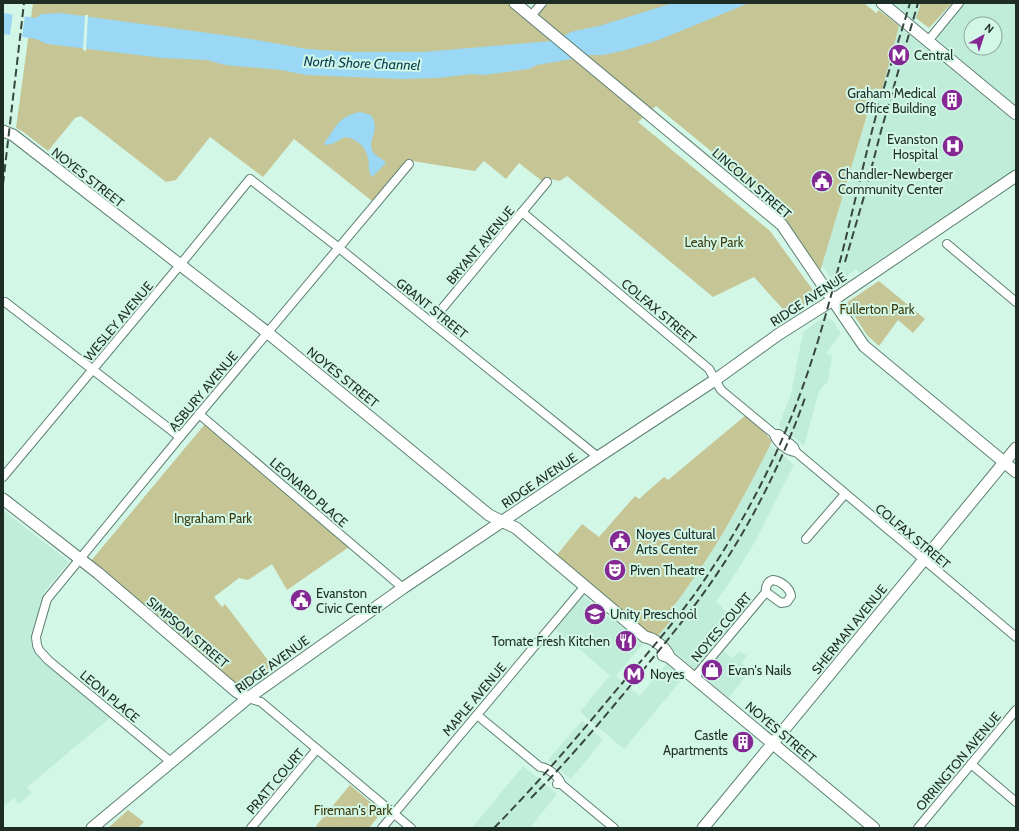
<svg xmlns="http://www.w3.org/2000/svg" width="1019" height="831" font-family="Cabin,sans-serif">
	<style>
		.built { fill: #c0edda; fill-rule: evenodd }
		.green { fill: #c6c595 }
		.water { fill: #9ad8f6 }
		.pier { fill: #d2f7e7 }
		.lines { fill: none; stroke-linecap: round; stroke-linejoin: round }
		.street-casing { stroke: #5f8173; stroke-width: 10 }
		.secondary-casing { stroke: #5f8173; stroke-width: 13 }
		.street { stroke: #fff; stroke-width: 8 }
		.secondary { stroke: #fff; stroke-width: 11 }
		.rail { stroke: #374841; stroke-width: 2; stroke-dasharray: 8 4; stroke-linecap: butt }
		.labels { text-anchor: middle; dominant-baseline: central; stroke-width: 4; stroke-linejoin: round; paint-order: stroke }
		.poi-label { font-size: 13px; fill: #1e2c26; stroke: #d2f7e7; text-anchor: start }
		.street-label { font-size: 13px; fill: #1e2c26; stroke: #d2f7e7 }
		.park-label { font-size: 13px; fill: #3e3c0f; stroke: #d2f7e7 }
		.water-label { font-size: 14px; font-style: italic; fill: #073e53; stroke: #d2f7e7 }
	</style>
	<rect width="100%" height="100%" fill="#d2f7e7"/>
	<!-- built -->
	<g class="built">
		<polygon points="893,3 921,3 915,21 905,13"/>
		<path d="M965,3H1016V106L938,40V35ZM971,24H995V48H971Z"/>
		<polygon points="899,26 1016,123 1016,169 860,273 856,269 838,282 832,280 822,266 879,75"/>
		<polygon points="824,317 832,320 841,333 826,353 832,356 828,381 819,391 804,446 779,425 791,394 803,332"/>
		<polygon points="770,445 794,465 756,540 736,573 716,602 736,620 715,645 733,658 740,651 747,656 742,663 750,670 729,698 657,637 677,613 671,608 689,586 733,517"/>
		<polygon points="3,510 69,562 44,592 31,636 36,653 39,658 111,717 27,787 32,793 19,804 14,798 3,807"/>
		<polygon points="583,596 643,644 616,676 640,696 667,663 684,677 624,749 580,712 610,675 555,629"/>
		<polygon points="582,721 603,740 571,779 548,760"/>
		<polygon points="523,766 557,794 530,828 472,828"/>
	</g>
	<!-- green -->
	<g class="green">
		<polygon points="33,3 507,3 531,23 548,3 864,3 876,13 879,10 899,26 882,90 875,88 820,272 768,207 772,201 656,106 638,122 770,231 818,297 790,317 754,277 713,297 567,176 560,181 546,178 542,181 519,163 506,179 484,161 475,171 406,160 372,201 294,139 263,177 210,137 176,180 166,182 81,116 75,118 48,151 22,131 16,128"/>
		<polygon points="921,3 952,3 929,28 916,18"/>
		<polygon points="879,281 925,319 913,333 898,320 879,346 867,335 846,303"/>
		<path d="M746,415L762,430L772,441C743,500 712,557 672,608L677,613L657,637L648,633L556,556L582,524L599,537L635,496L639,499L664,477L668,480Z"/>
		<polygon points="205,424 349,547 287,590 272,564 248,580 239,578 214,597 222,607 225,604 274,668 241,689 90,562"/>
		<polygon points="350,785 382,812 369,828 318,828 316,826"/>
		<polygon points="128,810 144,822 138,828 108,828"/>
	</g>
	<!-- water -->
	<g class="water">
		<polygon points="673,3 749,3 656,41 626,50 603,55 586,55 572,59 537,65 529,69 484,75 472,74 438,78 402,79 306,75 281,70 225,65 207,60 163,58 47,44 36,39 3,34 3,13 36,18 41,14 61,13 245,38 307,49 352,52 423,52 551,41 574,31 599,26"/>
		<path d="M360,112L371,115C381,131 368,137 372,150C374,156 383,158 386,163L372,177C367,170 370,165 368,158C366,147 356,138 345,137L332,144L324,145L325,142C337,126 339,116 360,112Z"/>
	</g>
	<!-- pier -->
	<g class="pier">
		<polygon points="13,13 25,15 22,37 10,35"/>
		<polygon points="85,15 88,15 86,51 83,50"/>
	</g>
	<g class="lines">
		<!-- street casing -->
		<g class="street-casing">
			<g id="street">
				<polyline points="531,16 542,3"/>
				<polyline points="928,41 959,3"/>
				<path d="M522,212L709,369L721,390L774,434C776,442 787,452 796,452L1016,637"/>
				<polyline points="947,244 1016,302"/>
				<polyline points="5,302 180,437"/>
				<polyline points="431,322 547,182"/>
				<polyline points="199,414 403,588"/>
				<polyline points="774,434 779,434 794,447 796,452"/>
				<polyline points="3,477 180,265 250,179 339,248 598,457"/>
				<polyline points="806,539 845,494"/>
				<path d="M694,678L766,592C765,587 768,581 773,580C781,581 790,588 791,596L787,602L781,603L766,592"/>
				<polyline points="248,698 261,702 411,828"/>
				<path d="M477,715L540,767C548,767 559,777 561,784"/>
				<polyline points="171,762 48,660 39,650 37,645 36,637 47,599 180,437 409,164"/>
				<polyline points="971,764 1016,802"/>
				<polyline points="557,784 561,784 614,828"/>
				<polyline points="251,828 317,749"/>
				<polyline points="382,828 585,586"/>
				<polyline points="918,828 1016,710"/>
			</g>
		</g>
		<!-- secondary casing -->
		<g class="secondary-casing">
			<g id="secondary">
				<polyline points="515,3 782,225 864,346 1016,472"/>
				<polyline points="882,3 1016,114"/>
				<path d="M3,131L13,135L268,333L489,515L516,528L645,637C654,638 667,649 669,657"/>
				<polyline points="3,499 98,573 237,692 248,698"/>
				<polyline points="663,655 669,657 874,828"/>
				<polyline points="92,828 248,698 403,588 598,457 715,380 779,334 839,296 1016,176"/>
				<polyline points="703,828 1016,448"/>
			</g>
		</g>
		<!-- street -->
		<use href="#street" class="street"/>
		<!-- secondary -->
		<use href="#secondary" class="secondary"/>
		<!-- rail -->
		<g class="rail">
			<polyline points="3,184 24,3"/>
			<polyline points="845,262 865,193 881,131 918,3"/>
			<path d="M531,798C568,761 602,720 635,680C651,660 668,640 684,619C736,554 779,473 806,395"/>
			<path d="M494,828C536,785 575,740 613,694C641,661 669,629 694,595C730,544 762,488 786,430C826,335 846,234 871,135C882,90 897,47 910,3"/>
		</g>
	</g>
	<!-- icons -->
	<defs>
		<g id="metro-disc" transform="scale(1.15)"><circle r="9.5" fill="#842894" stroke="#d2f7e7"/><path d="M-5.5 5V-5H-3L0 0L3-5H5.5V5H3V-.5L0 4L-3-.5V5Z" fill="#fff"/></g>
		<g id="building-disc" transform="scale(1.15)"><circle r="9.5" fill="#842894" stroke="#d2f7e7"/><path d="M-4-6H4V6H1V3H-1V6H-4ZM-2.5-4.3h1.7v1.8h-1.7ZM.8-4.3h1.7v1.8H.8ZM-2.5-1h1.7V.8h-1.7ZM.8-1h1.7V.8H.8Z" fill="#fff"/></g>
		<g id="hospital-disc" transform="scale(1.15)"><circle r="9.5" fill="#842894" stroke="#d2f7e7"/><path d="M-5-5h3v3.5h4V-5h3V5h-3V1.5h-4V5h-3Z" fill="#fff"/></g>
		<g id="civic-disc" transform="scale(1.15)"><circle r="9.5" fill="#842894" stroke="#d2f7e7"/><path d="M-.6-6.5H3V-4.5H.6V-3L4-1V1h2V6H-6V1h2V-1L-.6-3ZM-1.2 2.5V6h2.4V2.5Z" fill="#fff"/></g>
		<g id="theatre-disc" transform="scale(1.15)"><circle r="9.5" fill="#842894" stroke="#d2f7e7"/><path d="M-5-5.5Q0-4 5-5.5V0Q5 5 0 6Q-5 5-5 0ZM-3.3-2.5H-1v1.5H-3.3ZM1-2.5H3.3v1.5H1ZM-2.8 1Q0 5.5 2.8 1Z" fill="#fff"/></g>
		<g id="school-disc" transform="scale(1.15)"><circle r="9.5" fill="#842894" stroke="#d2f7e7"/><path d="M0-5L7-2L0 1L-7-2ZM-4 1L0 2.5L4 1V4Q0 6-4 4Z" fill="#fff"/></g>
		<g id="restaurant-disc" transform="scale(1.15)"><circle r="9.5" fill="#842894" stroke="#d2f7e7"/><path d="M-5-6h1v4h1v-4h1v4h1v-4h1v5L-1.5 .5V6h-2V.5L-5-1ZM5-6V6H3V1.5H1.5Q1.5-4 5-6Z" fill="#fff"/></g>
		<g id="shop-disc" transform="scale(1.15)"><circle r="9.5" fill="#842894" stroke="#d2f7e7"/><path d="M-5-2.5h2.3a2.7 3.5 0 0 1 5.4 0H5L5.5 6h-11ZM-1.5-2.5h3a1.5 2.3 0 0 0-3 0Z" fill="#fff"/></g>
	</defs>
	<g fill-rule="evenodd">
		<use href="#metro-disc" x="899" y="55"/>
		<use href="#building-disc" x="952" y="100"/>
		<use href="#hospital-disc" x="953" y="146"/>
		<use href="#civic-disc" x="822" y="181"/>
		<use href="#civic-disc" x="620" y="541"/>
		<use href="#theatre-disc" x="615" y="570"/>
		<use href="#civic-disc" x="301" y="600"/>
		<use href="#school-disc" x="595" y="614"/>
		<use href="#restaurant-disc" x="626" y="641"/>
		<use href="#shop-disc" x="712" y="670"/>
		<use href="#metro-disc" x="634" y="674"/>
		<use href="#building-disc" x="743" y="742"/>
	</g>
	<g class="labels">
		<!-- poi labels -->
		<g class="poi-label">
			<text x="914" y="55">Central</text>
			<text x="936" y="93" text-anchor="end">Graham Medical<tspan x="936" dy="15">Office Building</tspan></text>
			<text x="938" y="139" text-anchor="end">Evanston<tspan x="938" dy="15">Hospital</tspan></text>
			<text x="838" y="174">Chandler-Newberger<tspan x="838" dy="15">Community Center</tspan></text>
			<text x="636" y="534">Noyes Cultural<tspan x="636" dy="15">Arts Center</tspan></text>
			<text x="630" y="570">Piven Theatre</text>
			<text x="316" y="593">Evanston<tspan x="316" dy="15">Civic Center</tspan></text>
			<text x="610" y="614">Unity Preschool</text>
			<text x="610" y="641" text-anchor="end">Tomate Fresh Kitchen</text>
			<text x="728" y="670">Evan's Nails</text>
			<text x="650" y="674">Noyes</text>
			<text x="728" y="735" text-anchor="end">Castle<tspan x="728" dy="15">Apartments</tspan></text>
		</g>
		<!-- street labels -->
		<g class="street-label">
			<text transform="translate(88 177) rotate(38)">NOYES STREET</text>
			<text transform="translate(752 183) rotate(41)">LINCOLN STREET</text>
			<text transform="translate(480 245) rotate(-50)">BRYANT AVENUE</text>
			<text transform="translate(808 299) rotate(-33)">RIDGE AVENUE</text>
			<text transform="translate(432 308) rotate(39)">GRANT STREET</text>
			<text transform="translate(659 311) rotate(40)">COLFAX STREET</text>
			<text transform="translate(118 321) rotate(-50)">WESLEY AVENUE</text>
			<text transform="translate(343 377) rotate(39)">NOYES STREET</text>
			<text transform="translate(203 391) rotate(-50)">ASBURY AVENUE</text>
			<text transform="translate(539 480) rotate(-34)">RIDGE AVENUE</text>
			<text transform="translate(309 492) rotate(41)">LEONARD PLACE</text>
			<text transform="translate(913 536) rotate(40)">COLFAX STREET</text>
			<text transform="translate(721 627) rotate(-50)">NOYES COURT</text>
			<text transform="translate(849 629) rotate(-51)">SHERMAN AVENUE</text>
			<text transform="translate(188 632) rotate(40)">SIMPSON STREET</text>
			<text transform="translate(272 664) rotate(-36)">RIDGE AVENUE</text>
			<text transform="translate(110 696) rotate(40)">LEON PLACE</text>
			<text transform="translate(474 699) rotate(-50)">MAPLE AVENUE</text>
			<text transform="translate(781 732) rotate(40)">NOYES STREET</text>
			<text transform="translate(958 761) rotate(-50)">ORRINGTON AVENUE</text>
			<text transform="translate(275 781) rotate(-50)">PRATT COURT</text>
		</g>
		<!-- park labels -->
		<g class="park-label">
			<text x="714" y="242">Leahy Park</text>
			<text x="877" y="309">Fullerton Park</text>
			<text x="213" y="518">Ingraham Park</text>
			<text x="353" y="810">Fireman's Park</text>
		</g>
		<!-- water labels -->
		<g class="water-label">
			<text transform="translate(362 63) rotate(2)">North Shore Channel</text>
		</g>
	</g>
	<!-- border -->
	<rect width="1019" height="831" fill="none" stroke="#1e2c26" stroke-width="8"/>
	<!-- north arrow -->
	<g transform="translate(983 36) rotate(39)"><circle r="19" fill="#d2f7e7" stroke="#8aa69a"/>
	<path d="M0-3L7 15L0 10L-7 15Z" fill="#842894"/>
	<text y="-6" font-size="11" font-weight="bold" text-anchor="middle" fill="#1e2c26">N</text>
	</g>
</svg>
